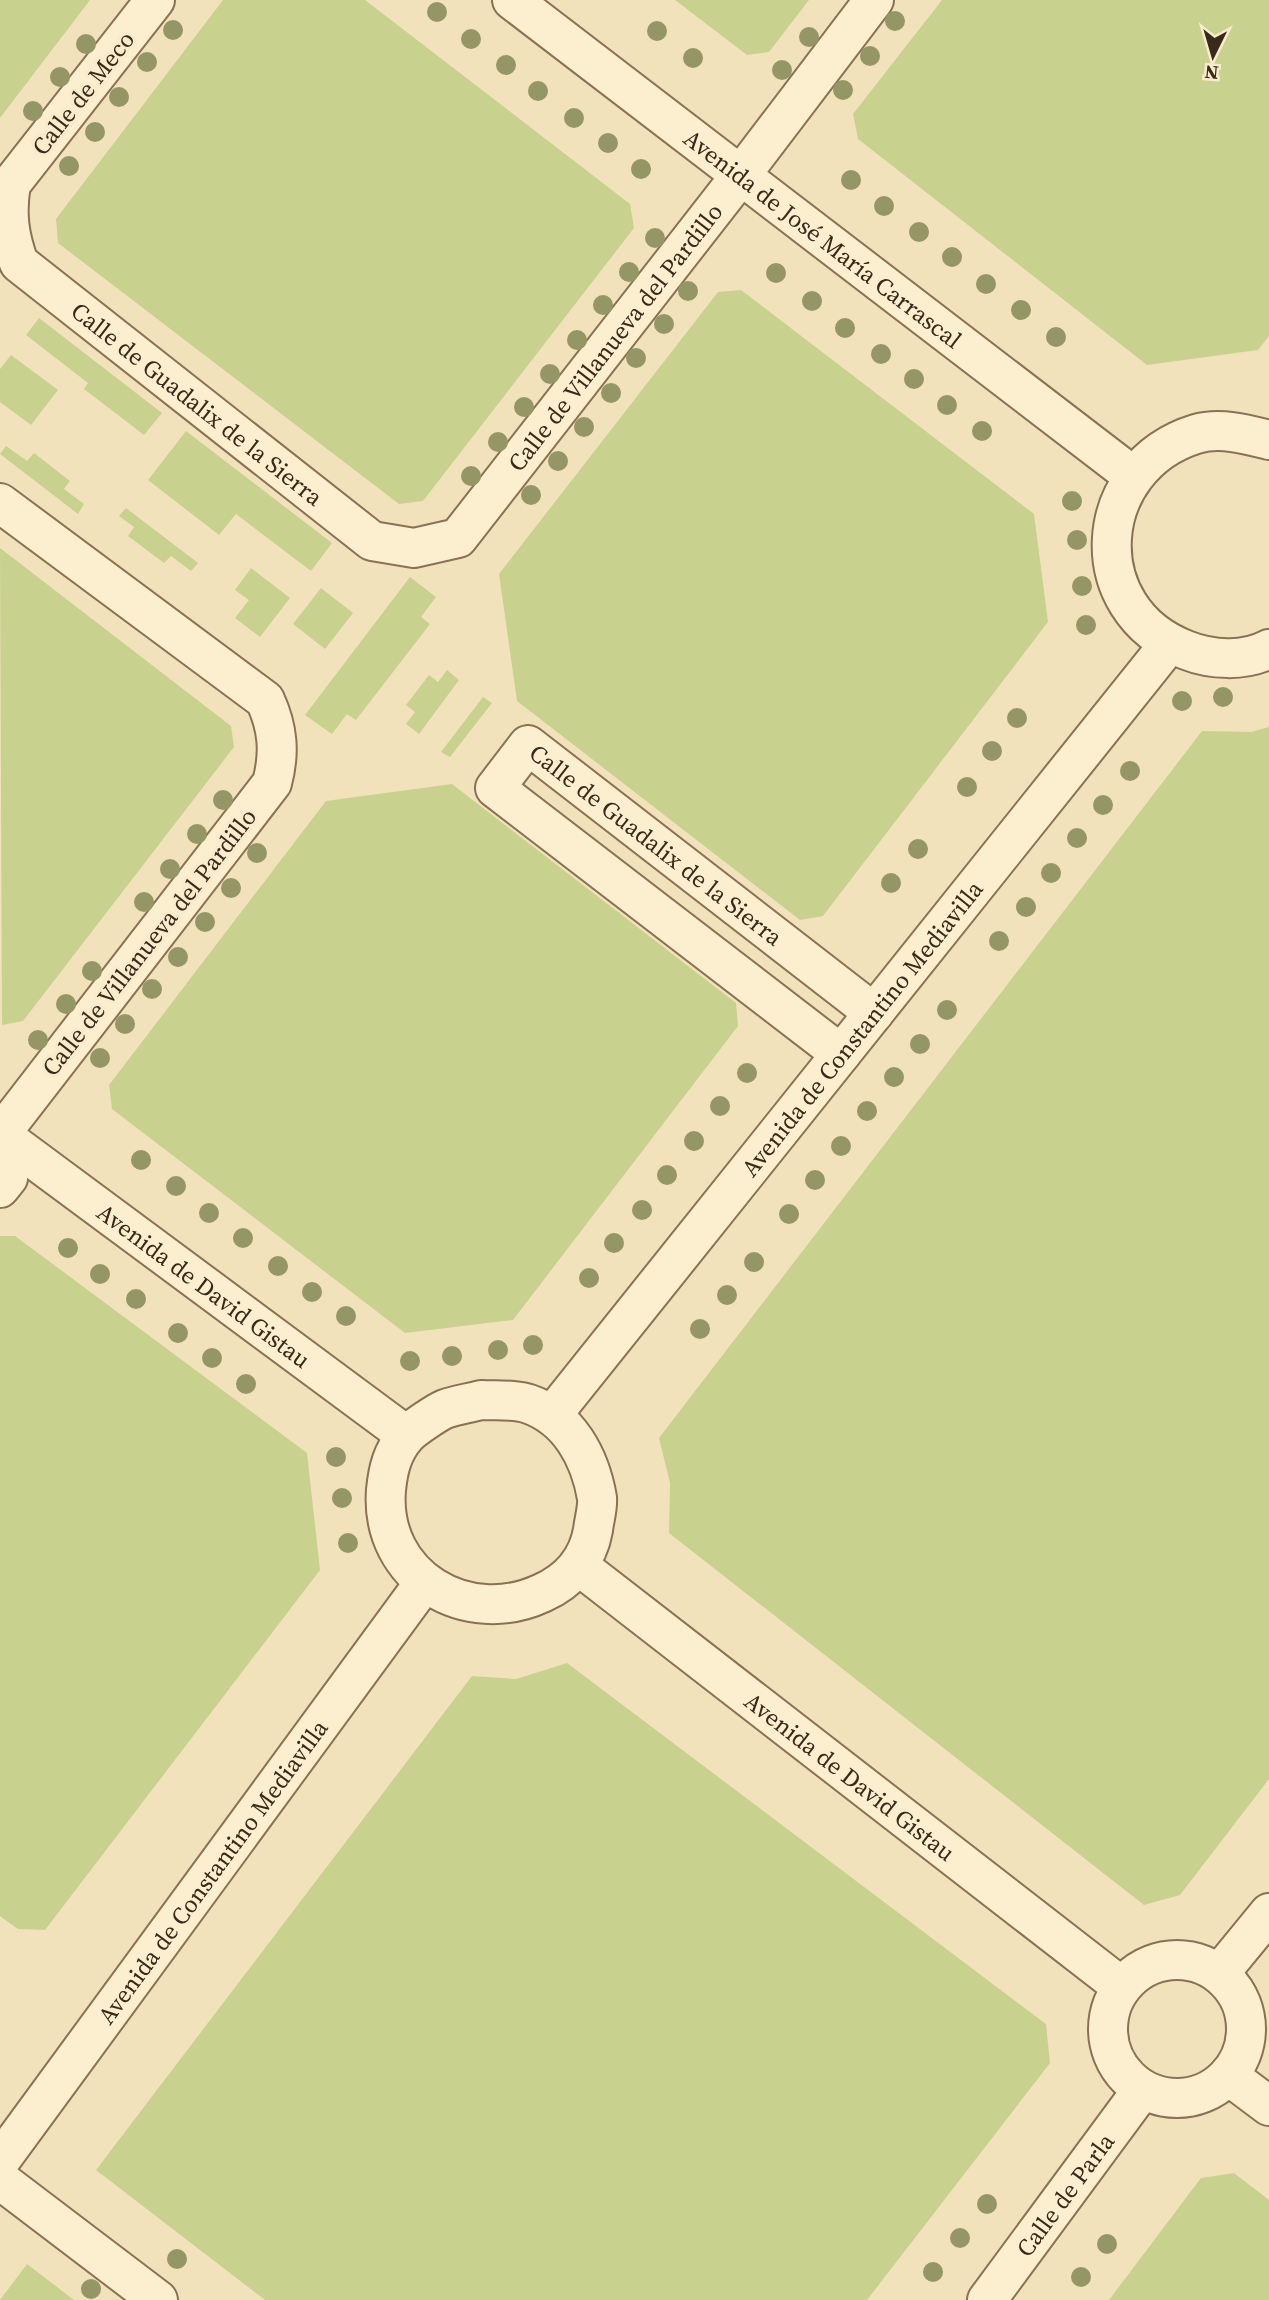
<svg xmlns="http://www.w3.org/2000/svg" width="1269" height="2300" font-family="'Source Serif 4',serif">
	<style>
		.green { fill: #c9d18f }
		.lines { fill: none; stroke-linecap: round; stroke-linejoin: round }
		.minor-casing { stroke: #8b7154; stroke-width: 42 }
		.minor { stroke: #fcefd0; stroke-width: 38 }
		.tree { fill: #959666 }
		.labels { text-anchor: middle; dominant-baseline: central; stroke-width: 7; stroke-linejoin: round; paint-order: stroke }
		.street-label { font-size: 24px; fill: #39291a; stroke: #f9eccc }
	</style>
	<rect width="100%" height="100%" fill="#f2e2bc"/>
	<!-- green -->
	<g class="green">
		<polygon points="0,0 90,0 0,118"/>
		<polygon points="223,0 365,0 630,204 634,228 423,501 399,504 58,243 56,219"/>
		<polygon points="675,0 809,0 769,52 747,55"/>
		<polygon points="942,0 1269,0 1269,336 1258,350 1147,365 858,139 853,114"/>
		<polygon points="741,290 1034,514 1048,622 823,916 800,920 517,701 499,574 718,292"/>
		<polygon points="39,318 162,413 144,435 84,389 88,383 26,335"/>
		<polygon points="11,355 58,390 31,425 0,402 0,369"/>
		<polygon points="186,431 332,543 311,571 236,514 219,535 148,480"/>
		<polygon points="6,446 27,461 34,453 70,481 64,489 84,504 78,514 0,454"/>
		<polygon points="126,508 198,563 191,571 171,556 164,563 128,536 134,527 119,516"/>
		<polygon points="0,548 231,726 234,747 23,1021 2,1025"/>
		<polygon points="251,568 290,598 260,637 235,618 249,600 235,590"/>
		<polygon points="410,577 436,597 421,617 430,624 356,720 347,714 332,734 305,715"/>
		<polygon points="321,588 353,613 325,649 293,624"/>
		<polygon points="447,670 459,680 419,734 406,724 415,712 406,705 429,675 438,682"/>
		<polygon points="483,697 492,703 450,757 441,752"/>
		<polygon points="1269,727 1269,1779 1180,1895 1144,1905 669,1533 670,1483 659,1438 1202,731 1251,732"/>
		<polygon points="452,784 736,1003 738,1026 513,1320 405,1333 112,1109 109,1085 326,801"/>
		<polygon points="0,1236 15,1236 307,1453 320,1570 45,1930 18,1929 0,1916"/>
		<polygon points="567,1663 1046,2024 1050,2063 867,2300 265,2300 96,2170 472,1676 516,1679"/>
		<polygon points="1234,2173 1269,2200 1269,2300 1109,2300 1201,2178"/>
		<polygon points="27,2264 74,2300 0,2300"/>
	</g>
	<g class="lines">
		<!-- minor casing -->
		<g class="minor-casing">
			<g id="minor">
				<path id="s1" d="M155,0L11,184C6,213 9,236 19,263L372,541L414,548L458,538L741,175L874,0"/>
				<path id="s2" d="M512,0L1133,476"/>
				<path d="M1269,440C1246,434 1220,427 1196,434C1090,467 1081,610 1186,650C1211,660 1245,662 1269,649"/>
				<path d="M0,503L265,700C278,728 280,753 272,783L0,1135"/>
				<path id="s3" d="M841,1054L495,788L528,745L874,1013"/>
				<path id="s4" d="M0,1134L406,1435"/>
				<polyline points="0,1188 8,1178 0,1135"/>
				<path d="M481,1400C496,1401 515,1399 529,1404C569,1418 590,1457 597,1498C598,1508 594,1520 593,1530C588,1559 569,1581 542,1593C467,1628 379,1577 386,1490C388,1470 392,1452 406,1436C412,1429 436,1413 445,1409C456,1405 470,1403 481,1400Z"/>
				<path id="s5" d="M553,1414L1169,644"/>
				<path id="s6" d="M579,1566L1122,1987"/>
				<circle cx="1177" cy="2029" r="69"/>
				<polyline points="1219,1974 1269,1913"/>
				<polyline points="1229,2076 1269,2106"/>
				<path id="s7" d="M0,2161L424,1583"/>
				<polyline points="0,2180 158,2300"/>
				<path id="s8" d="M987,2300L1142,2090"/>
			</g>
		</g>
		<!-- minor -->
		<use href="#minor" class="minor"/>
	</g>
	<!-- trees -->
	<g class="tree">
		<circle cx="437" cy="12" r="10"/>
		<circle cx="895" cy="21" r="10"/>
		<circle cx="173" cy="30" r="10"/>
		<circle cx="657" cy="31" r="10"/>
		<circle cx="809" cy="37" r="10"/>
		<circle cx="471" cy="39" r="10"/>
		<circle cx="86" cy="44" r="10"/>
		<circle cx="870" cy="56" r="10"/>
		<circle cx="693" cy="58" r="10"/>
		<circle cx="147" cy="62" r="10"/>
		<circle cx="506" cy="65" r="10"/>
		<circle cx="782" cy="70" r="10"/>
		<circle cx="60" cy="77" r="10"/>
		<circle cx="843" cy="90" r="10"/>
		<circle cx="538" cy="91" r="10"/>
		<circle cx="119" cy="97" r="10"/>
		<circle cx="33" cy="111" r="10"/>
		<circle cx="574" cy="118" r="10"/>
		<circle cx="95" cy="132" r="10"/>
		<circle cx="608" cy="143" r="10"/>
		<circle cx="69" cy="166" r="10"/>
		<circle cx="641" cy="169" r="10"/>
		<circle cx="851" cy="180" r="10"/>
		<circle cx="884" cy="206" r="10"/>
		<circle cx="919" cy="232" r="10"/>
		<circle cx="655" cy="238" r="10"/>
		<circle cx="952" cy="257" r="10"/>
		<circle cx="629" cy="272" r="10"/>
		<circle cx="776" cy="273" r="10"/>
		<circle cx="986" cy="284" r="10"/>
		<circle cx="688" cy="291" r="10"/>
		<circle cx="812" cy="301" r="10"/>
		<circle cx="603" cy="305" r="10"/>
		<circle cx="1021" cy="310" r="10"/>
		<circle cx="664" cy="324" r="10"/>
		<circle cx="845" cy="328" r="10"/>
		<circle cx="1056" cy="337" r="10"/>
		<circle cx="577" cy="340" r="10"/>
		<circle cx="881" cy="354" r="10"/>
		<circle cx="636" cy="358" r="10"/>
		<circle cx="550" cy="374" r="10"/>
		<circle cx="914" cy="379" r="10"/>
		<circle cx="611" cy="393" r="10"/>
		<circle cx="947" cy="405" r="10"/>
		<circle cx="524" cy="407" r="10"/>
		<circle cx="584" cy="427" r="10"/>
		<circle cx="982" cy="431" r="10"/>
		<circle cx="498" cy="442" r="10"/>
		<circle cx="558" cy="461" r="10"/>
		<circle cx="471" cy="476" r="10"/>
		<circle cx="531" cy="495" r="10"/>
		<circle cx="1072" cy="501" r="10"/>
		<circle cx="1077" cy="540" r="10"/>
		<circle cx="1082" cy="586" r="10"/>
		<circle cx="1086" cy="625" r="10"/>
		<circle cx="1223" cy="697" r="10"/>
		<circle cx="1182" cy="701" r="10"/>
		<circle cx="1017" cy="718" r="10"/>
		<circle cx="992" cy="751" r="10"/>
		<circle cx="1130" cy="771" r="10"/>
		<circle cx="967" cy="787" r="10"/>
		<circle cx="223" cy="800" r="10"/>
		<circle cx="1103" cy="805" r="10"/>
		<circle cx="197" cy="834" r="10"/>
		<circle cx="1077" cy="838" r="10"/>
		<circle cx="918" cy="849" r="10"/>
		<circle cx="257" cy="853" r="10"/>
		<circle cx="170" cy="869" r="10"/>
		<circle cx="1051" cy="873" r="10"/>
		<circle cx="891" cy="883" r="10"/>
		<circle cx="231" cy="888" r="10"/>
		<circle cx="144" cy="902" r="10"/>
		<circle cx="1026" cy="907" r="10"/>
		<circle cx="205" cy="922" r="10"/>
		<circle cx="999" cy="941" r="10"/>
		<circle cx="178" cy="957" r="10"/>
		<circle cx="92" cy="971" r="10"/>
		<circle cx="152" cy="989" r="10"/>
		<circle cx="66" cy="1004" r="10"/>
		<circle cx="947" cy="1010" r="10"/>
		<circle cx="125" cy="1024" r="10"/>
		<circle cx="38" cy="1040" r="10"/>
		<circle cx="920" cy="1044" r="10"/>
		<circle cx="100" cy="1058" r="10"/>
		<circle cx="747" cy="1073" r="10"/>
		<circle cx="894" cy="1077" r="10"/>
		<circle cx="720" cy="1106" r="10"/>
		<circle cx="867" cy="1111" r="10"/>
		<circle cx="694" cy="1141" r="10"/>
		<circle cx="841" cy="1146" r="10"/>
		<circle cx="141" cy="1160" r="10"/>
		<circle cx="667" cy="1175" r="10"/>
		<circle cx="815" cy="1180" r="10"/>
		<circle cx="176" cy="1186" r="10"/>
		<circle cx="642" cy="1210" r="10"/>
		<circle cx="209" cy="1213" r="10"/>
		<circle cx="789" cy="1214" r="10"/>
		<circle cx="243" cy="1238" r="10"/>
		<circle cx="614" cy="1243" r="10"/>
		<circle cx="68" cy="1248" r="10"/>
		<circle cx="754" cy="1262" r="10"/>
		<circle cx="278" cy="1266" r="10"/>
		<circle cx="100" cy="1274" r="10"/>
		<circle cx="589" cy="1278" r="10"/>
		<circle cx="312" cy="1292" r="10"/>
		<circle cx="727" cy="1295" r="10"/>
		<circle cx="136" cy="1299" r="10"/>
		<circle cx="346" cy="1316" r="10"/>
		<circle cx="700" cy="1329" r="10"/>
		<circle cx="178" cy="1333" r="10"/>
		<circle cx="533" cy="1345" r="10"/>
		<circle cx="498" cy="1350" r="10"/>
		<circle cx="452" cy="1356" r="10"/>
		<circle cx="212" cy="1358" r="10"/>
		<circle cx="410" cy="1361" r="10"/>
		<circle cx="246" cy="1384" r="10"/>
		<circle cx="336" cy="1457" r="10"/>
		<circle cx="342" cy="1498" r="10"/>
		<circle cx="348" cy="1543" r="10"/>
		<circle cx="987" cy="2204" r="10"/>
		<circle cx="960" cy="2238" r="10"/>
		<circle cx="1107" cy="2244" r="10"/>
		<circle cx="177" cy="2259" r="10"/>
		<circle cx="933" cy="2272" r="10"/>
		<circle cx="1081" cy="2277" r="10"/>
		<circle cx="91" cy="2289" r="10"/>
	</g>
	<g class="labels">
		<!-- street labels -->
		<g class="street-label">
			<text transform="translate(83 93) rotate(-52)">Calle de Meco</text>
			<text stroke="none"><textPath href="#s2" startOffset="392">Avenida de José María Carrascal</textPath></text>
			<text stroke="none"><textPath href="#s1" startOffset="1106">Calle de Villanueva del Pardillo</textPath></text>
			<text stroke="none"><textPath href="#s1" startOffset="541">Calle de Guadalix de la Sierra</textPath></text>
			<text stroke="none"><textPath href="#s3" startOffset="653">Calle de Guadalix de la Sierra</textPath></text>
			<text transform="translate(149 942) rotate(-52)">Calle de Villanueva del Pardillo</text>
			<text stroke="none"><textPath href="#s5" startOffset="494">Avenida de Constantino Mediavilla</textPath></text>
			<text stroke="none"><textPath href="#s4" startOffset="254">Avenida de David Gistau</textPath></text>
			<text stroke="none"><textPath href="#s6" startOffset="343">Avenida de David Gistau</textPath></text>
			<text stroke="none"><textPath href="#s7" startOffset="359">Avenida de Constantino Mediavilla</textPath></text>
			<text stroke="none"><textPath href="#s8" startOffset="131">Calle de Parla</textPath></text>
		</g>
	</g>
	<!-- north arrow -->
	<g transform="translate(1213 56) rotate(185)" stroke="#f9eccc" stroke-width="5" paint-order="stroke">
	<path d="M0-5L12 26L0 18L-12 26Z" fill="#39291a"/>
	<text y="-10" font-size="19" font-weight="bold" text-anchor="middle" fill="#39291a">N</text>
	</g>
</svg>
